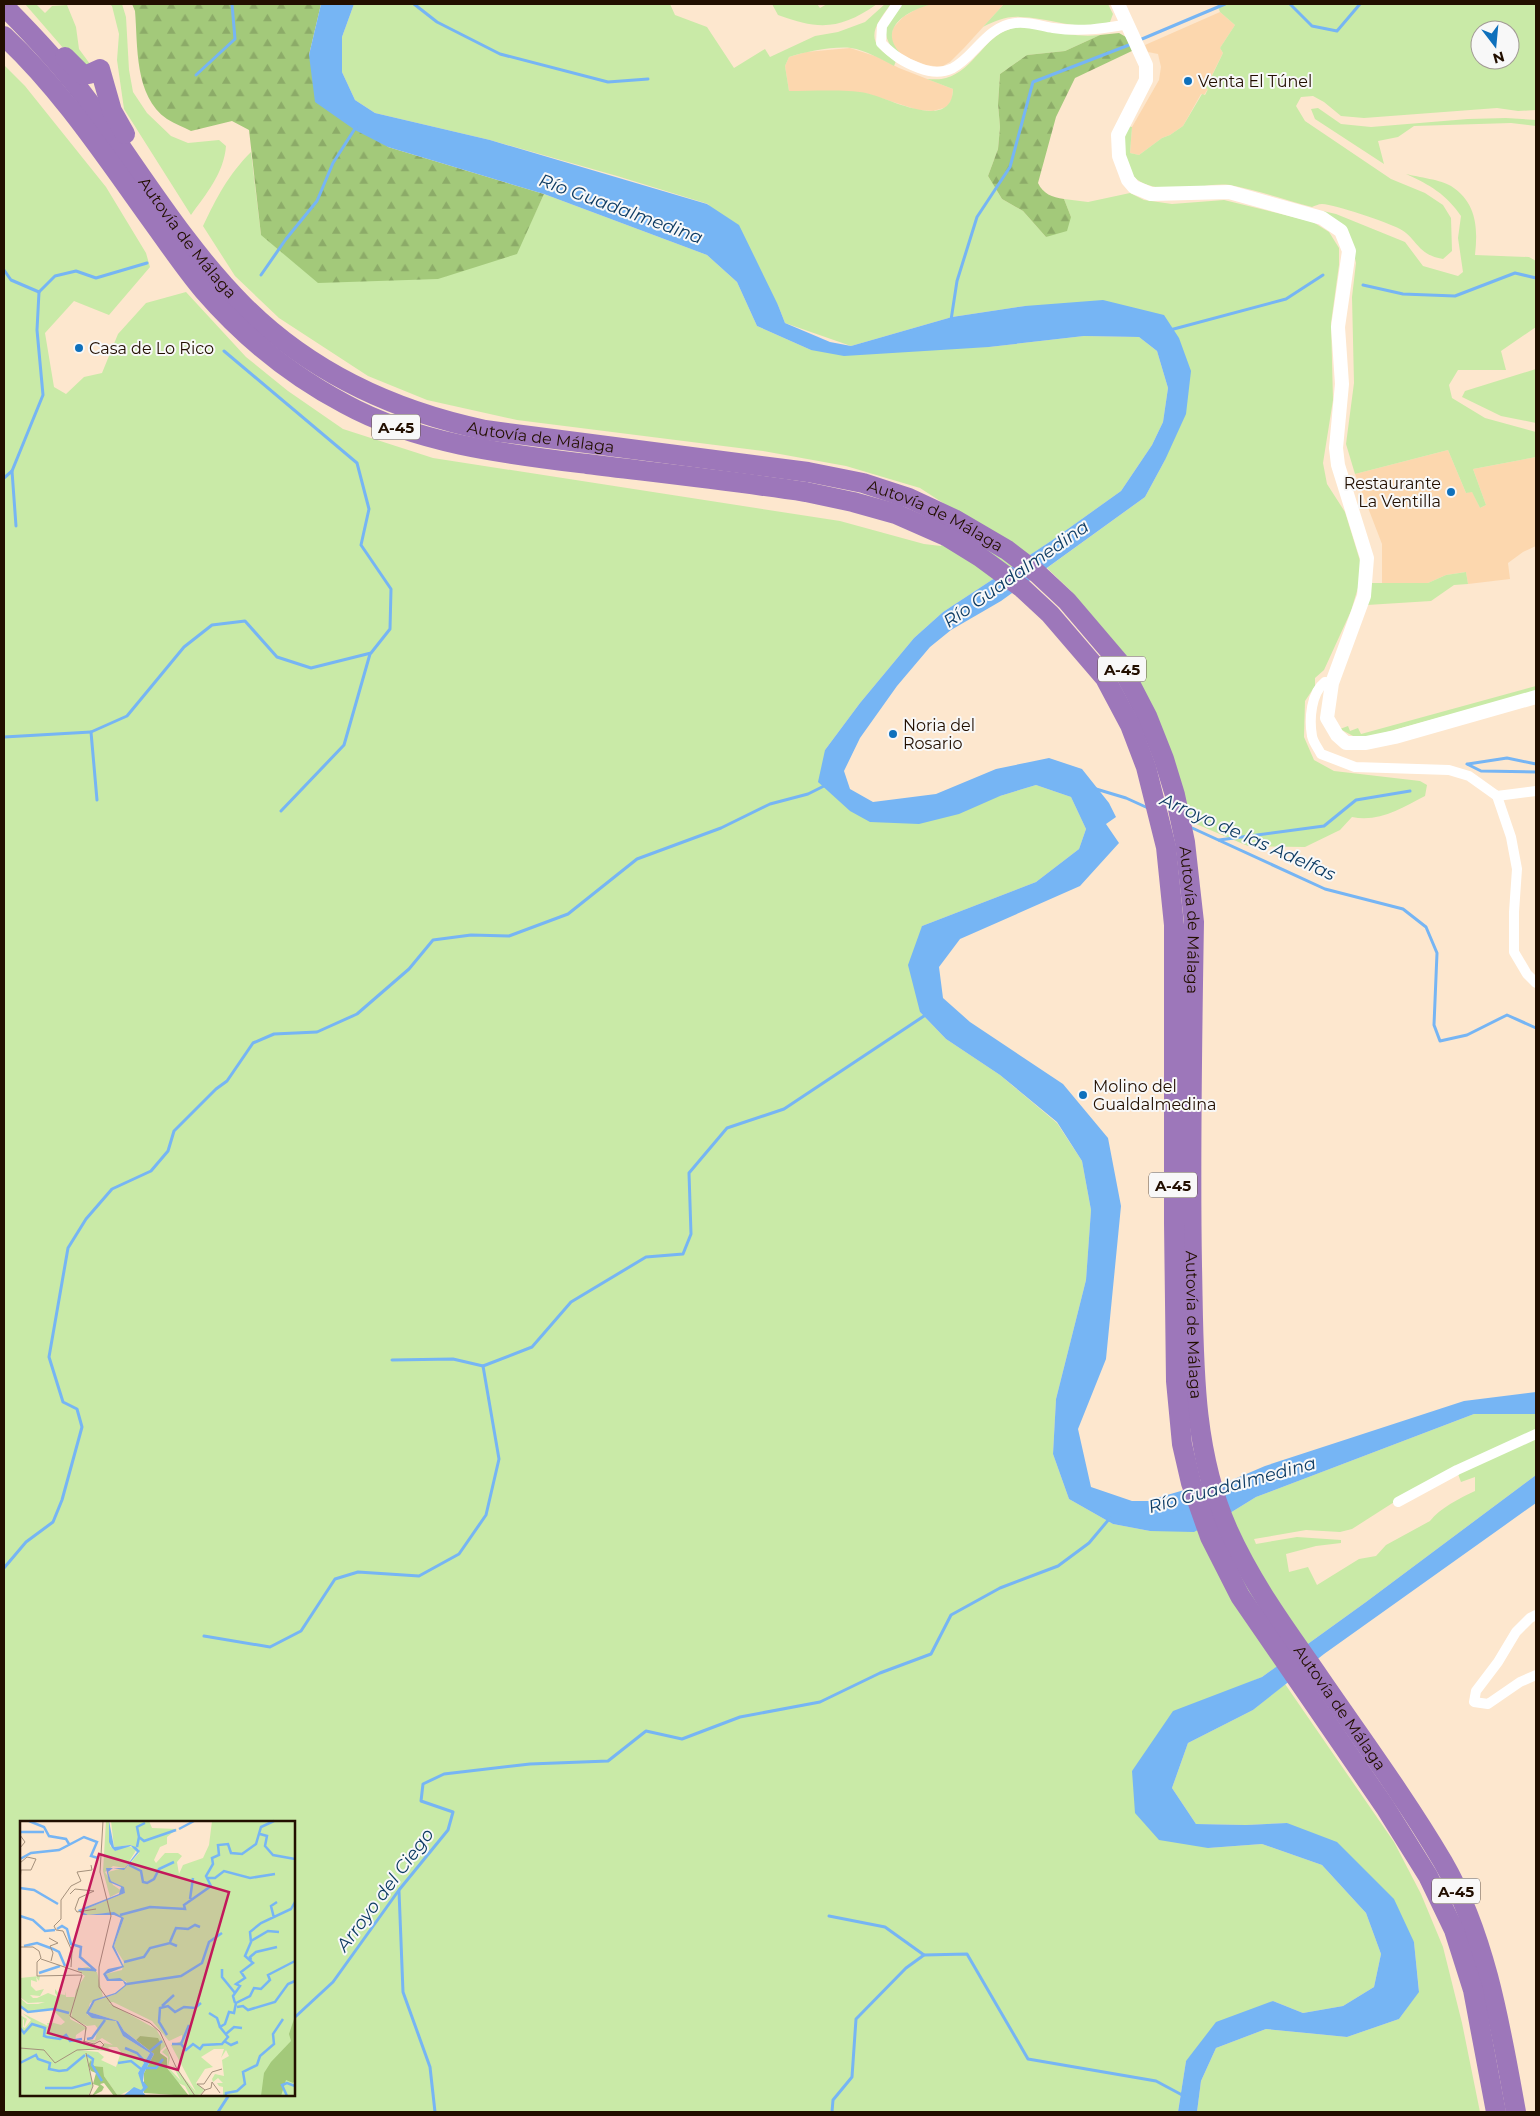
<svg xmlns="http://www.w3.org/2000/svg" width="1540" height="2116" font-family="Montserrat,sans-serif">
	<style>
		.built { fill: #fcd7ae }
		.green { fill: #c9eaa7; fill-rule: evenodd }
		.forest { fill: url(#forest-firs) }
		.water { fill: #76b5f4 }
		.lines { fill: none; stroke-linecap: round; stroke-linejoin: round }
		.stream { stroke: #76b5f4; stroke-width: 3 }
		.river { stroke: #76b5f4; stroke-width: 19 }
		.minor { stroke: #fff; stroke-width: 10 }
		.tertiary { stroke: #fff; stroke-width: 14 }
		.motorway { stroke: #9d77ba; stroke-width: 20 }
		.poi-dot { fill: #0e70bc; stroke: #f8f8f8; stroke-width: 2 }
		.labels { text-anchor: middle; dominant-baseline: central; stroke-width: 4; stroke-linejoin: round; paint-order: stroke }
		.shield { fill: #f8f8f8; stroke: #62554a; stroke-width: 1 }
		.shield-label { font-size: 15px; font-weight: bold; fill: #220f00 }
		.poi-label { font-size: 16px; fill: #220f00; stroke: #f8f8f8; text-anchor: start }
		.street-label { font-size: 16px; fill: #220f00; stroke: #f8f8f8 }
		.water-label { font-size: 18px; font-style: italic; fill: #0e3c64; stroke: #f8f8f8 }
		.inset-river { fill: none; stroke: #76b5f4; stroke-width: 2.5 }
		.inset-road { fill: none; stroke: #a5917c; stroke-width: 1 }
		.view { fill: #c2185b; fill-opacity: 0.15; stroke: #c2185b; stroke-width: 2.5 }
		.inset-edge { fill: none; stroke: #220f00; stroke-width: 2.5 }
	</style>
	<defs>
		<pattern id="forest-firs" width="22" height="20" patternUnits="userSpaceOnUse" patternTransform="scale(1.25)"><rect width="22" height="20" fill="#a3c97a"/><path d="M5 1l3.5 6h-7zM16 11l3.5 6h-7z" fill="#8cab68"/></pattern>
	</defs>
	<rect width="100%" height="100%" fill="#fde7ce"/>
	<!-- built -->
	<g class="built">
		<polygon points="932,4 1004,4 964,48 950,62 941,67 926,65 903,56 895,48 891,38 893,28 903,17 920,7"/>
		<polygon points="1220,12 1235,25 1220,48 1223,53 1206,87 1208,89 1204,95 1201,94 1183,126 1170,135 1162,138 1139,155 1130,153 1132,127 1159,80 1161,67 1158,54 1148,52 1145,45"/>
		<polygon points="850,48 878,57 899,68 953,89 952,99 947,107 933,111 918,110 865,93 789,91 785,66 789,57 806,52"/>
		<polygon points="1448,450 1466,493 1472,491 1480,508 1486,505 1473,469 1536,457 1536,546 1523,552 1508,563 1510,579 1468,584 1466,572 1446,575 1428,583 1382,583 1382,544 1355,474"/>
	</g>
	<!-- green -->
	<g class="green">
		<polygon points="25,4 36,4 45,13 52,6 67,5 76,27 79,49 90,64 84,66 71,57"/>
		<path d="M109,4H122L126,17L129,70L133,92L147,113L171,136L188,143L219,140L226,146C224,173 206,194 191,215L124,109L117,60L119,34L112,6Z"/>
		<path d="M354,4H670L675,15L707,27L734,68L765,49L770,57L815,36L838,32L865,22L885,4H891C872,29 864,42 896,61L894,66C881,59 865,50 851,48C834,46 805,52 789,57L785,66L789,91C812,91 845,89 866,93C889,98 952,133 953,89L927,79C933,79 940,80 946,78C975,70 984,35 1013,28C1023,25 1036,29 1047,31C1065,34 1082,37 1100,35L1065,51L1027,55L1000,74L998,104L1000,127L998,149L988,176L1002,199L1023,211L1046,237L1071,217L1064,199L1088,202L1130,193L1144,200L1172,204L1224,200L1313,222L1329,232L1339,248V265L1331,323L1333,400L1323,463L1327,484L1345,512L1361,564L1360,581L1351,611L1324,670L1315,678V686L1305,701L1304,737L1314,760L1334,771L1420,781L1427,785L1425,796C1402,808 1378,823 1352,817L1340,830L1305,847L1248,846L1189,821L1185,801L1071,591L1047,568L1145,497L1165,460L1179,338L1025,306L952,317L851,346L785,323L778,305L708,204L617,176L490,140L375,113L355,100L342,72V37Z"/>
		<path d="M772,4H817L820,8L827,4H877C840,30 819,30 778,15Z"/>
		<path d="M901,4H932C906,11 875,29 903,56C891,49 887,43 885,29Z"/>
		<path d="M1004,4H1108L1113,14L1110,22C1073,32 1055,18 1020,17C1007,16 995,21 983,27Z"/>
		<path d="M1217,4H1536V110L1518,111L1497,108L1364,118L1341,116L1324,102L1313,96L1301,97L1296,106L1305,121L1391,179L1425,193L1443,205L1451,218L1452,251L1443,259C1417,255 1417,238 1400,229C1387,222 1336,205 1322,204C1318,204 1315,206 1312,207C1285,200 1257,190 1230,185C1214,183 1196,188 1180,189C1134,190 1117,172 1127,126L1132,127L1130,153L1139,155L1162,138L1170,135L1183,126L1202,94L1205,95L1208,89L1206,88L1223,53L1220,48L1235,25L1220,12ZM1480,30H1510V60H1480Z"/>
		<path d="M4,65L25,86L106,187L146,253L150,267L109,315L74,301L45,333L54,387L66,394L84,377L102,373L118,334L146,303L186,292L246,357L288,391L343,429L433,458L840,521L924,544L941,546L957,512L920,488L846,466L763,451L517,420L427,400L368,376L279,318L235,276L203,226C217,197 228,175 251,152L261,235L516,254L544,194L707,255L737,282L757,326L811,350L989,347L1084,336L1139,337L1157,351L1168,388L1163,422L1152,445L1121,491L1051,541L943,612L914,638L860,703L825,750L850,811L1000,796L1036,785L1071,797L1086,829L1079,849L1036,882L922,926L920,1012L946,1039L1000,1075L1057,1123L1082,1161L1091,1210L1086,1280L1056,1399L1053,1454L1069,1499L1113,1524L1150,1531L1230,1513L1256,1497L1474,1414H1536V1429L1402,1497L1352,1529L1340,1532L1306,1530L1254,1539L1256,1544L1297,1537L1341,1540V1543L1316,1546L1286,1554L1289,1572L1308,1567L1317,1585L1359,1559L1376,1556L1386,1545L1430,1521C1440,1508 1460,1498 1475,1491V1477L1461,1482L1458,1474L1536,1438V1475L1366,1602L1262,1677L1222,1694L1132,1771L1208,1848L1262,1844L1322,1865L1366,1913L1381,1954L1374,1987L1343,2006L1303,2013L1273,2001L1186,2061L1178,2112H4ZM21,1822H294V2095H21Z"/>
		<polygon points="1318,108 1341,124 1371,127 1468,119 1506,118 1536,120 1536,126 1511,123 1414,126 1398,137 1378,141 1384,164 1315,119 1311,109"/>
		<path d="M1406,174C1418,177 1442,180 1451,186C1477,203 1478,228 1475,255L1529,257L1536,261V327L1501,351L1506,370H1458L1449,385L1452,398L1485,418L1536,432V457L1473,469L1486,505L1480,508L1472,492L1466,493L1448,450L1355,474L1346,444L1354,383L1352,297L1356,263L1351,240L1323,211L1336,214L1405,242L1423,266L1458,276L1463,272L1458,238L1461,216C1446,194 1430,185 1406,174Z"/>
		<polygon points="1536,369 1536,423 1501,416 1462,397 1465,391"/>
		<polygon points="1466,572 1468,584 1454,585 1431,601 1367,605 1371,583 1428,583 1446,575"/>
		<polygon points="1536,686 1536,691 1365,738 1355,737 1340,729 1348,726 1350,731 1358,728 1361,734"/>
		<polygon points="1285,1684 1394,1842 1421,1894 1443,1947 1462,2023 1480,2112 1197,2112 1201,2081 1216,2048 1266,2029 1347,2037 1399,2019 1419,1991 1414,1942 1287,1823 1246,1825 1196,1824 1172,1788 1188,1743 1253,1710"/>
	</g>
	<!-- forest -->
	<g class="forest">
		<path d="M132,4H321L309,55L388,147L544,194L517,254L438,279L318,283L261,235L249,130L232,121L191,131C184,127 175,124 167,119C134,96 138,46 135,11Z"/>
		<path d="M1119,33L1126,37L1134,50L1075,78L1056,117L1038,183C1043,194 1052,197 1064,199L1071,217L1067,231L1046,237L1023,211L1002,199L988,176L998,149L1000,127L998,104L1000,74L1027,55L1065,51L1100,35Z"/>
	</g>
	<!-- water -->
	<g class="water">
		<polygon points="321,4 354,4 342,37 342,72 355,100 375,113 490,140 707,204 739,225 778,305 785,323 830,342 851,346 952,317 1025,306 1103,300 1164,315 1179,338 1191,371 1186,414 1165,460 1145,497 1001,601 951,630 930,647 897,686 860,738 844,771 850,789 873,802 936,794 996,769 1049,758 1082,769 1109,803 1116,817 1106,824 1119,843 1080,886 960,939 939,967 943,998 970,1022 1063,1084 1108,1138 1121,1206 1106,1359 1078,1429 1091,1487 1132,1501 1183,1501 1265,1466 1464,1401 1536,1392 1536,1414 1474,1414 1256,1497 1230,1513 1194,1532 1150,1531 1113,1524 1069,1499 1053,1454 1056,1399 1086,1280 1091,1210 1082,1161 1057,1122 1000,1075 946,1039 920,1012 908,965 922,926 1036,882 1079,849 1086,829 1071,797 1036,785 1000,796 959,814 919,824 870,822 850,811 818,782 825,750 860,703 914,638 943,612 1051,541 1121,491 1152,445 1163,422 1168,388 1157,351 1139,337 1084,336 989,347 844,356 811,350 757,326 737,282 707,255 544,194 388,147 355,130 315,102 309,55"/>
		<polygon points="1536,1475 1536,1503 1324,1654 1253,1710 1188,1743 1172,1788 1196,1824 1246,1825 1287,1823 1337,1842 1394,1899 1414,1942 1419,1992 1399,2019 1347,2037 1266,2029 1216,2048 1201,2081 1197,2112 1178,2112 1186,2061 1216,2022 1273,2001 1303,2013 1343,2006 1374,1987 1381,1954 1366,1913 1322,1865 1262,1844 1208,1848 1159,1840 1135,1813 1132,1771 1173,1711 1262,1677 1366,1602"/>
	</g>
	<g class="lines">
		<!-- stream -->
		<g class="stream">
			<polyline points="414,4 437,22 500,54 608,82 648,79"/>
			<polyline points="1290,4 1312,26 1337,31 1360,4"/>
			<polyline points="1142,39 1225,4"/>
			<polyline points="196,75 235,39 232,4"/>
			<polyline points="4,270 11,280 39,292 55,276 76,271 96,278 147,263"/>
			<polyline points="261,275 286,239 317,201 333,163 356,127"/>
			<polyline points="1363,285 1403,294 1455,296 1515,273 1536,278"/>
			<polyline points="951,320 957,281 977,217 1010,167 1033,82 1129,45"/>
			<polyline points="1170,330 1286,299 1323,275"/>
			<polyline points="4,478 12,471"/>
			<polyline points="16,526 12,471 43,395 37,330 39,292"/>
			<polyline points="91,732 97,800"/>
			<polyline points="4,737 91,732 127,716 184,647 212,625 245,621 277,657 311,668 371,653 390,629 391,589 361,545 369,509 357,463 224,351"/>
			<polyline points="1467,764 1481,771 1536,772"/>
			<polyline points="1468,764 1507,758 1536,764"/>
			<polyline points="1096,789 1126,798 1148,808"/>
			<polyline points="281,811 344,745 370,654"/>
			<polyline points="1190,827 1325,889 1403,909 1426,927 1437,953 1434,1025 1440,1041 1467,1035 1507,1015 1536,1028"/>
			<polyline points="1219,840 1324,826 1356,800 1410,791"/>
			<polyline points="392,1360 453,1359 483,1366 532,1347 571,1302 646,1257 683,1254 691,1234 689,1173 727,1128 784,1109 927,1014"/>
			<polyline points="4,1568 26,1542 53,1522 62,1500 82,1427 77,1409 63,1402 49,1357 68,1248 86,1219 112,1189 151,1171 168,1151 174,1131 216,1089 227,1081 253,1043 274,1034 317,1032 357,1014 409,969 433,940 471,935 509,936 568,914 637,859 721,828 770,804 808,794 826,785"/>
			<polyline points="204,1636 270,1647 301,1631 335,1579 358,1572 419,1576 459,1554 486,1515 499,1459 483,1366"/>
			<polyline points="399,1891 403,1992 430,2067 435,2112"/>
			<polyline points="829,1916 885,1927 924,1955"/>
			<polyline points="294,2018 333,1982 399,1890 448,1830 453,1812 421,1801 423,1784 444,1774 530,1764 608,1761 646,1731 682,1739 740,1717 820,1702 880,1673 931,1654 951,1615 1000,1588 1058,1566 1089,1543 1110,1518"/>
			<polyline points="218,2112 229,2095"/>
			<polyline points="832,2112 833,2100 852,2077 856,2019 906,1968 924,1955 967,1954 1028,2059 1156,2081 1184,2096"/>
		</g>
		<!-- river -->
		<polyline class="river" points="1156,1508 1211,1492"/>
		<!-- minor -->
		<g class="minor">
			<path d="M897,4L882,26L881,43C893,55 903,62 919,68C968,87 974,28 1015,23C1027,21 1041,26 1053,28C1080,32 1102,29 1128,24"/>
			<path d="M1332,683L1325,682C1311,693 1309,719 1312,736C1313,742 1318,748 1321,754L1355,767L1449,770L1469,776L1497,796L1536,791"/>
			<polyline points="1497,796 1511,837 1517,869 1514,912 1514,952 1527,974 1536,983"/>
			<polyline points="1398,1502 1457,1470 1536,1434"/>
			<polyline points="1536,1615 1530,1618 1516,1632 1498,1662 1476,1691 1474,1702 1488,1704 1520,1682 1536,1675"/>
		</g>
		<!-- tertiary -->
		<polyline class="tertiary" points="1118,4 1146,65 1146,80 1118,135 1119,156 1128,180 1134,187 1151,194 1229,192 1322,218 1341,231 1349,251 1338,327 1342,384 1336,448 1338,465 1367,558 1364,596 1332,683 1327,718 1337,735 1346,743 1366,743 1395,737 1536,697"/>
		<!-- motorway -->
		<g class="motorway">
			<path id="s1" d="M4,6C34,36 63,67 89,102C139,170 184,246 244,306C310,372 395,411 485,430L808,472L863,483L909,498L954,519L1007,550L1037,573L1067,601L1119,662L1147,716L1164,759L1175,795L1185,842L1194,922C1192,1037 1190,1152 1192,1266C1194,1355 1191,1447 1228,1530C1251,1581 1283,1626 1315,1671C1358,1734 1404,1796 1443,1862C1486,1936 1501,2029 1516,2112"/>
			<path d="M4,36C64,92 109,162 157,228C172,249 187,271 204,291C243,336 292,376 345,404C418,444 505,454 587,464C660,473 733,481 806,492L853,502L896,514L946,536L980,557L1022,588L1050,614L1105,678L1130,725L1146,767L1166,847L1174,925V1223L1176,1381L1182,1444L1191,1483L1210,1537L1240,1596L1385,1807L1428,1876L1454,1930L1473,1990L1496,2112"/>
			<polyline points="65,57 83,75 89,74 100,69 112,111 125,134"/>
		</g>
	</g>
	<!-- markers -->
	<g class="poi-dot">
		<circle cx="1188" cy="81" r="5"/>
		<circle cx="79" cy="348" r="5"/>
		<circle cx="1451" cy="492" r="5"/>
		<circle cx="893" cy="734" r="5"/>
		<circle cx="1083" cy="1095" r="5"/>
	</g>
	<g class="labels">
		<!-- shield labels -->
		<g class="shield">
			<rect x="372" y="414.5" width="48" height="25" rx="4"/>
			<rect x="1098" y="656.5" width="48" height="25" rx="4"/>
			<rect x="1149" y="1172.5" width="48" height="25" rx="4"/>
			<rect x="1432" y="1878.5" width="48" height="25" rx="4"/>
		</g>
		<g class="shield-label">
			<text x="396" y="427">A-45</text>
			<text x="1122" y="669">A-45</text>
			<text x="1173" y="1185">A-45</text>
			<text x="1456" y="1891">A-45</text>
		</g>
		<!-- poi labels -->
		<g class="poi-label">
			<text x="1198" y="81">Venta El Túnel</text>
			<text x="89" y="348">Casa de Lo Rico</text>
			<text x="1441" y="483" text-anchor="end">Restaurante<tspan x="1441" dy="18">La Ventilla</tspan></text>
			<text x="903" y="725">Noria del<tspan x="903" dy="18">Rosario</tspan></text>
			<text x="1093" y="1086">Molino del<tspan x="1093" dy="18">Gualdalmedina</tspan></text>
		</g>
		<!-- street labels -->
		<g class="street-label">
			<text stroke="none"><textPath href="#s1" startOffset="296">Autovía de Málaga</textPath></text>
			<text stroke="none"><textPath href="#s1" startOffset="716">Autovía de Málaga</textPath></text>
			<text stroke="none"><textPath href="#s1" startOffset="1121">Autovía de Málaga</textPath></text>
			<text stroke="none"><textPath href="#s1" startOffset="1631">Autovía de Málaga</textPath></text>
			<text stroke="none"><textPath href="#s1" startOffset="2036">Autovía de Málaga</textPath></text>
			<text stroke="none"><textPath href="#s1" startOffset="2456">Autovía de Málaga</textPath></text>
		</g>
		<!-- water labels -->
		<g class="water-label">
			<text transform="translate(621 209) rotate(20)">Río Guadalmedina</text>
			<text transform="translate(1016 574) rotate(-35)">Río Guadalmedina</text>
			<text transform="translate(1248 837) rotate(24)">Arroyo de las Adelfas</text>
			<text transform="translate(1232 1485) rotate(-15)">Río Guadalmedina</text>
			<text transform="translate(385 1890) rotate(-53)">Arroyo del Ciego</text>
		</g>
	</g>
	<!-- overview -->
	<g transform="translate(20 1821)">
		<rect width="275" height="275" fill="#fde7ce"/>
		<path d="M86,0H89L90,25L95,30L107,25L117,28L105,47L93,45L85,51L93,64L102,70L90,76L83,50ZM91,0H129L132,7L157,8L147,16V23L140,26L134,39L136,42L145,32H158L162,35L157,41L159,53L163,44L183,37L189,24L192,0H275V275H203V266L199,265L197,262H203L198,257L193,261L192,258L195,253L204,255L202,239L209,235L206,229L201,237L204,228H194L181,236L193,246L185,248L176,262L184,269L181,273L170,275L165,265L156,261L147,246L148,236L142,231L147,226L150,237L148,246L161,260L152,243L176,271L151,224L162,220V214L149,220L132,200L93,181L89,182L136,208L146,225L140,230L141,223L120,215L116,219L104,210L98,200L69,191L75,180L96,173L107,163L106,160L89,158L86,153L102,149L104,141L94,125L104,97L88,92L68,94L61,90L105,72L100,64L91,60L88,51L107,46L119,32V28L110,24L94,26ZM68,146L77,151L83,176L70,182L67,194L94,199L99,203L103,215L130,232L118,252L125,268L123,271L114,267L98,275L84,255L83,246L74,245L72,239L68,243L65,232L73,265L68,275H0V194L7,198L4,206V199L3,198V206L5,207L11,199L2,192L28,205L27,202H32L27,200L41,204L45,201L33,189L9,191L0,186V177L7,183H18L25,181L8,182L0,176V157L20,155L19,160L16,156L17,161L11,159V165L16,170L24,168L20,175L10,174L13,177H17L28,172L38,176L35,172V168L39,173L45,174V170L46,176H55L50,198L67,207L66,211L65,208L56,214L55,221L75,223V226H82L84,222L93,224L82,217L74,222L66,219H75L78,208L75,204L67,205L51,197L56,169L65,155L56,148ZM88,226H97L101,231L96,246L81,239L84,236L78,231L59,229L81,227L77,229L92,231Z" fill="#c9eaa7" fill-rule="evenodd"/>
		<path d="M275,195V259L273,262L266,259L261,275H241L244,252L251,241L271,220L269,213ZM120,215L138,217L141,223L140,232L147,237V247L169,275L124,272V252L134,233L116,219ZM71,239L74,245L83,246L84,255L98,275H94L84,262L80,263L84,266L82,270L72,275L79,265L73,263L76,252L71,250L68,244Z" fill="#a3c97a"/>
		<path d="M89,0L94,26L110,24L116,26L120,30L104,49L93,47L88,51L91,60L104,66L105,72L61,90L68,94L94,91L104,97L94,125L104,146L86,153L89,158L100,157L108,163L96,173L75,180L69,191L98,200L104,210L134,233L124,252L123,260L128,266L123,271L126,275H103L114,266L121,269L123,267L118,252L130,232L103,215L96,200L72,197L66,192L73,179L95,172L105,164L103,160H87L83,153L88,148L102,145L92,126L101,97L94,94H62L58,89L99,73L101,66L89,61L86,47H105L117,31L111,25L95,30L92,27L89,21Z" fill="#76b5f4"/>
		<path class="inset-river" d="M9,0L24,6L29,15L46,18L49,23M159,8L174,0M0,11H24M240,13L247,15L245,25L253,34L275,38M119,16L117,6L125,2M117,26L119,16L124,20L156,9M0,38L11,32L39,29L64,16L77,21L71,35L78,37M109,44L121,50L123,61L127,62L134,58L139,48L154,41M187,57H195L204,50L230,57L255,53M0,67L14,69L38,83M170,78L173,57M100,94L130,86L165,88L164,84L191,65L186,55L193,43L192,37L199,34L198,24L208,23L211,32L222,33L236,23L241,6L254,0M0,95L13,99L25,110L35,109M254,97L251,85L257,81M37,108L42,105L47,108L51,123L61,126L60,136L76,150M231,120L248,110L259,111M150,121L156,107L168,108L175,104L180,106M4,125L17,122L33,128L39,131L45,145M231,139L230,136L236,131L257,126M104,141L124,136L130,127L150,122L157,125M58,148L74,149M202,148V156L215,172M19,152L40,145M107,163L161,155L182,142L189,121L202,112M215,182L213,175L220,165L216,163L225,157L221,151L233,142L225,135L231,121L230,111L241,102L271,88L275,81M0,185L8,191L34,188L49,192M142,185L154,174M217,186L223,185L228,189L255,181L268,163L275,160M189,192L197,197L200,206M0,207L4,212L12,203L25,207L24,215L27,216L40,218L46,214L50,220L62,218M206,213L214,206L222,207M147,214L139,201L140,187L148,185L155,191L164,186L175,187L181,182M67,218L72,217L85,199M204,220L211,224L218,221M152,223H161L166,229L173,223L180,228L183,224L202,223L208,216L200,206L205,203L209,191L214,192L216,182L230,175L234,167L241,168L250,159L248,154L275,140M161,223L169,204M105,227L117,232L126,242M130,230L142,220M67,234L73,238L72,244L82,260M0,242L16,234L18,238L30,242L29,248L39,250L47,249L65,234M98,242L111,240L121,248M126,247H136L143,238M25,267H52L71,262M206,275V272L217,270L225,263L223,251L237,244L240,235L254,223L253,213L263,198M267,275L262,264L267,262L275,265"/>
		<path class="inset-road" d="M83,0L80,51L91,95L79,146V166L93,185L130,202L140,211L156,246L175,275M0,14L5,21L0,27M0,42L7,36L16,38L11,49H1L0,60M50,73L55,68L74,70L59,77L55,88L57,91L76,88M29,117L38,122L30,125L33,132L31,140M0,126H13L19,130L21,137L17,141V155L62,154L50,195L66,206L64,223M21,138L62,152M51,146L52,130L43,110L36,109L34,105L41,98V79L51,65L61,60L57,51L72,49L71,44M0,227L24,229L35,242L57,229L79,228L84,224L80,220L74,223L63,220M66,232L73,265L69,275M185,269L191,267L192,261L200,272M180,275L185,269L177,263H184L192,251L202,248"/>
		<path class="view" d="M79,33L209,71L158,249L28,212Z"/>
		<rect width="275" height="275" class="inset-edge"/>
	</g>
	<!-- border -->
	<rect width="1540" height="2116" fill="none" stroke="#220f00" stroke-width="10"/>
	<!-- north arrow -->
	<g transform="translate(1495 45) rotate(164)"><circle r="24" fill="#f8f8f8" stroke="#a29b95"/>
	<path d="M0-4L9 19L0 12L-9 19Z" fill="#0e70bc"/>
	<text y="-8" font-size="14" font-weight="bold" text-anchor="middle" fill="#220f00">N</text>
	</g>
</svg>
